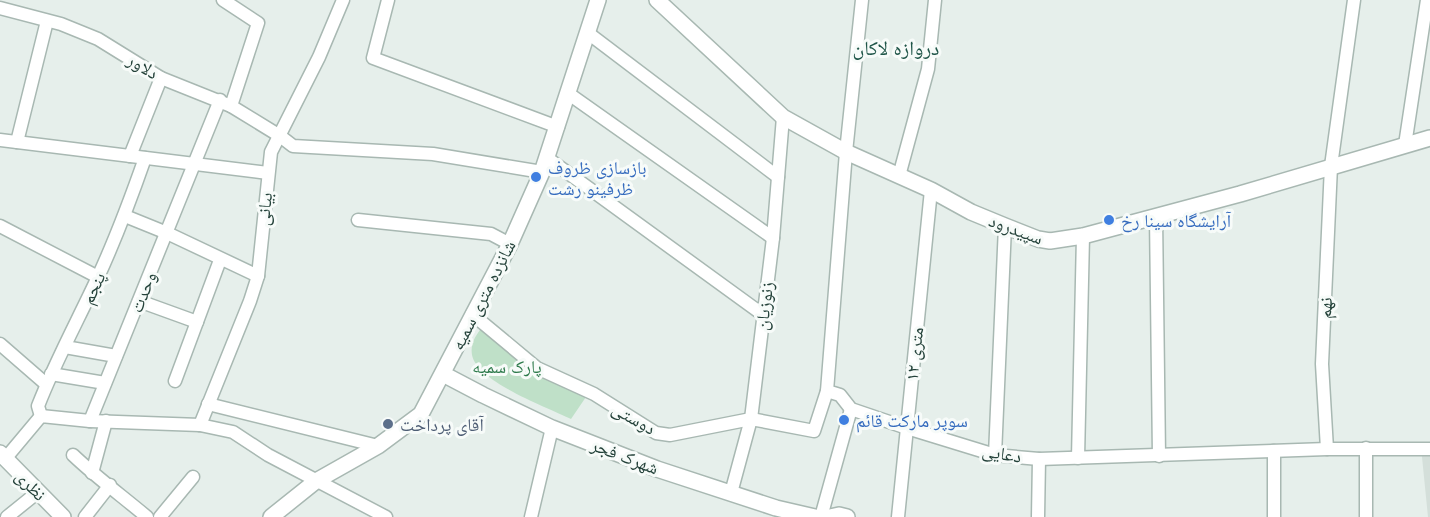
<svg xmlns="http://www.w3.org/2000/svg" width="1430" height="517" font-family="'PT Sans','Noto Naskh Arabic',sans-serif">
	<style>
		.built { fill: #d4dfda }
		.green { fill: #bfe0c8 }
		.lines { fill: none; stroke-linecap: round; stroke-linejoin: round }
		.minor-casing { stroke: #a8b8b2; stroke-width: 15 }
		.tertiary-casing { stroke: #a8b8b2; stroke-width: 18 }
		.minor { stroke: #fff; stroke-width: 12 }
		.tertiary { stroke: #fff; stroke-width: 15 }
		.shop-dot { fill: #3f7fe0; stroke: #f7fbf9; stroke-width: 2 }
		.service-dot { fill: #5c6f8a; stroke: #f7fbf9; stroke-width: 2 }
		.labels { text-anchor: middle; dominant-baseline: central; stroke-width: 6; stroke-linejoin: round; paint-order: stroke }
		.street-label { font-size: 18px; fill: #24423a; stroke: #f7fbf9 }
		.shop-label { font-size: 18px; fill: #366cbe; stroke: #f7fbf9; text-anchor: start }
		.park-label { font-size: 18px; fill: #2d7a4b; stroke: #f7fbf9 }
		.service-label { font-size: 18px; fill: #4e5e75; stroke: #f7fbf9; text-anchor: start }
		.neighbourhood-label { font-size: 20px; fill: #1f5548; stroke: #f7fbf9 }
	</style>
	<rect width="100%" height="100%" fill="#e6efeb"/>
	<!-- built -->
	<polygon class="built" points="1421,447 1430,447 1430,517 1428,517"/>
	<!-- green -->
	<path class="green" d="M483,326L546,370L588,394L571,419C547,407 477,382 472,355C470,343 476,335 483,326Z"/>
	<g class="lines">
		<!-- minor casing -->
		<g class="minor-casing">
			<g id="minor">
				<polyline points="223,0 258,23 231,106"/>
				<polyline points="388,0 373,58 558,127"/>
				<polyline points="862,0 846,152 827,391 840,395 851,409 907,428 995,455 1039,459 1327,449 1430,449"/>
				<polyline points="0,8 61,24 98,39 161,78 231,106 280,136 293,146 433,154 542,172"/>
				<polyline points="588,33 778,177"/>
				<polyline points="569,94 773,238"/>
				<polyline points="0,140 268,173"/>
				<polyline points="17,142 47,21"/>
				<polyline points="1405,145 1427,0"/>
				<polyline points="130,156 161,78"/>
				<polyline points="546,157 762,314"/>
				<polyline points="899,176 928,69 935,0"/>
				<polyline points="125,216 167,233 258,276"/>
				<polyline points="1156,216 1159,456"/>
				<polyline points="358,220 491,234 510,244"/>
				<polyline points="0,226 98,277"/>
				<polyline points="139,301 197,322"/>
				<polyline points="472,314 537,368 594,394 656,433 670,435 751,419 814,431 827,391"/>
				<polyline points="0,344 46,384"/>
				<polyline points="65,347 116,356"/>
				<polyline points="51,374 105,383"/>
				<polyline points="175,381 220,260"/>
				<polyline points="208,404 378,446"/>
				<path d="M41,416L38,406C55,362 78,320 98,277C116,238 131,198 145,158"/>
				<polyline points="90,421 220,100"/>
				<polyline points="200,425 250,301 258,276 271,152 319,57 343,0"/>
				<polyline points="1366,448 1366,517"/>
				<polyline points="1327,449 1322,364 1331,166 1354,0"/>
				<polyline points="1274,451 1274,517"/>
				<path d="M73,455C96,477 122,496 147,517"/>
				<polyline points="995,455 1005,226"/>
				<polyline points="1078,458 1083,236"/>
				<polyline points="5,459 41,416 90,421 200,425 233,432 268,455 386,517"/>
				<polyline points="92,473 106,421"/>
				<polyline points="731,493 751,419 773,238 783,117"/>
				<polyline points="7,517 38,492"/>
				<polyline points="85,517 110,485"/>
				<polyline points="160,517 193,477"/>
				<polyline points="531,517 552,428"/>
				<polyline points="821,517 851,409"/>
				<polyline points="898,517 931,190"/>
				<polyline points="1038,517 1039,459"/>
			</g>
		</g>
		<!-- tertiary casing -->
		<g class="tertiary-casing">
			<g id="tertiary">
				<polyline points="657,0 783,117 846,152 931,190 971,212 1005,226 1038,239 1050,241 1083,236 1240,194 1430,138"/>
				<polyline points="443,374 483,395 552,428 657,469 776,508 815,517"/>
				<polyline points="0,453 63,517"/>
				<polyline points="271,517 316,481 378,446 421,414 510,244 542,172 598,0"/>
				<polyline points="830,517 839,515 847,517"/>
			</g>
		</g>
		<!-- minor -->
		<use href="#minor" class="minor"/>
		<!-- tertiary -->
		<use href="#tertiary" class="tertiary"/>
	</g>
	<!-- markers -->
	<g class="shop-dot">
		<circle cx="536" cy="177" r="6"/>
		<circle cx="1109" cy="220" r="6"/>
		<circle cx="844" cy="420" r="6"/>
	</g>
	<circle class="service-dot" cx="388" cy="424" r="6"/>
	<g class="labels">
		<!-- street labels -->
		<g class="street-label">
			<text transform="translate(143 66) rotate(31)">دلاور</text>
			<text transform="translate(264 209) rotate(-84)">بیانی</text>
			<text transform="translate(1016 229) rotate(20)">سپیدرود</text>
			<text transform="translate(93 288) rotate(-65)">پنجم</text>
			<text transform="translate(143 292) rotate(-68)">وحدت</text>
			<text transform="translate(483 295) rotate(-63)">شانزده متری سمیه</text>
			<text transform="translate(764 306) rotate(-83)">زنوزیان</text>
			<text transform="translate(1325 308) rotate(-88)">نهم</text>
			<text transform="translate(914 354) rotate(-84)">۱۲ متری</text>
			<text transform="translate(634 418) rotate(30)">دوستی</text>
			<text transform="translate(1002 453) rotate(10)">دعایی</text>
			<text transform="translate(625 456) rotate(21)">شهرک فجر</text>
			<text transform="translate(31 485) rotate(46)">نظری</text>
		</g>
		<!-- shop labels -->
		<g class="shop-label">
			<text x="548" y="167">بازسازی ظروف<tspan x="548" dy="21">ظرفینو رشت</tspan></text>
			<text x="1121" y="220">آرایشگاه سینا رخ</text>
			<text x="856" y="420">سوپر مارکت قائم</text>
		</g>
		<!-- park labels -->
		<g class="park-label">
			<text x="507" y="366">پارک سمیه</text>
		</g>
		<!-- service labels -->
		<g class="service-label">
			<text x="400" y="424">آقای پرداخت</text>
		</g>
		<!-- neighbourhood labels -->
		<g class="neighbourhood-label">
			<text x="896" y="48">دروازه لاکان</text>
		</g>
	</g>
</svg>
